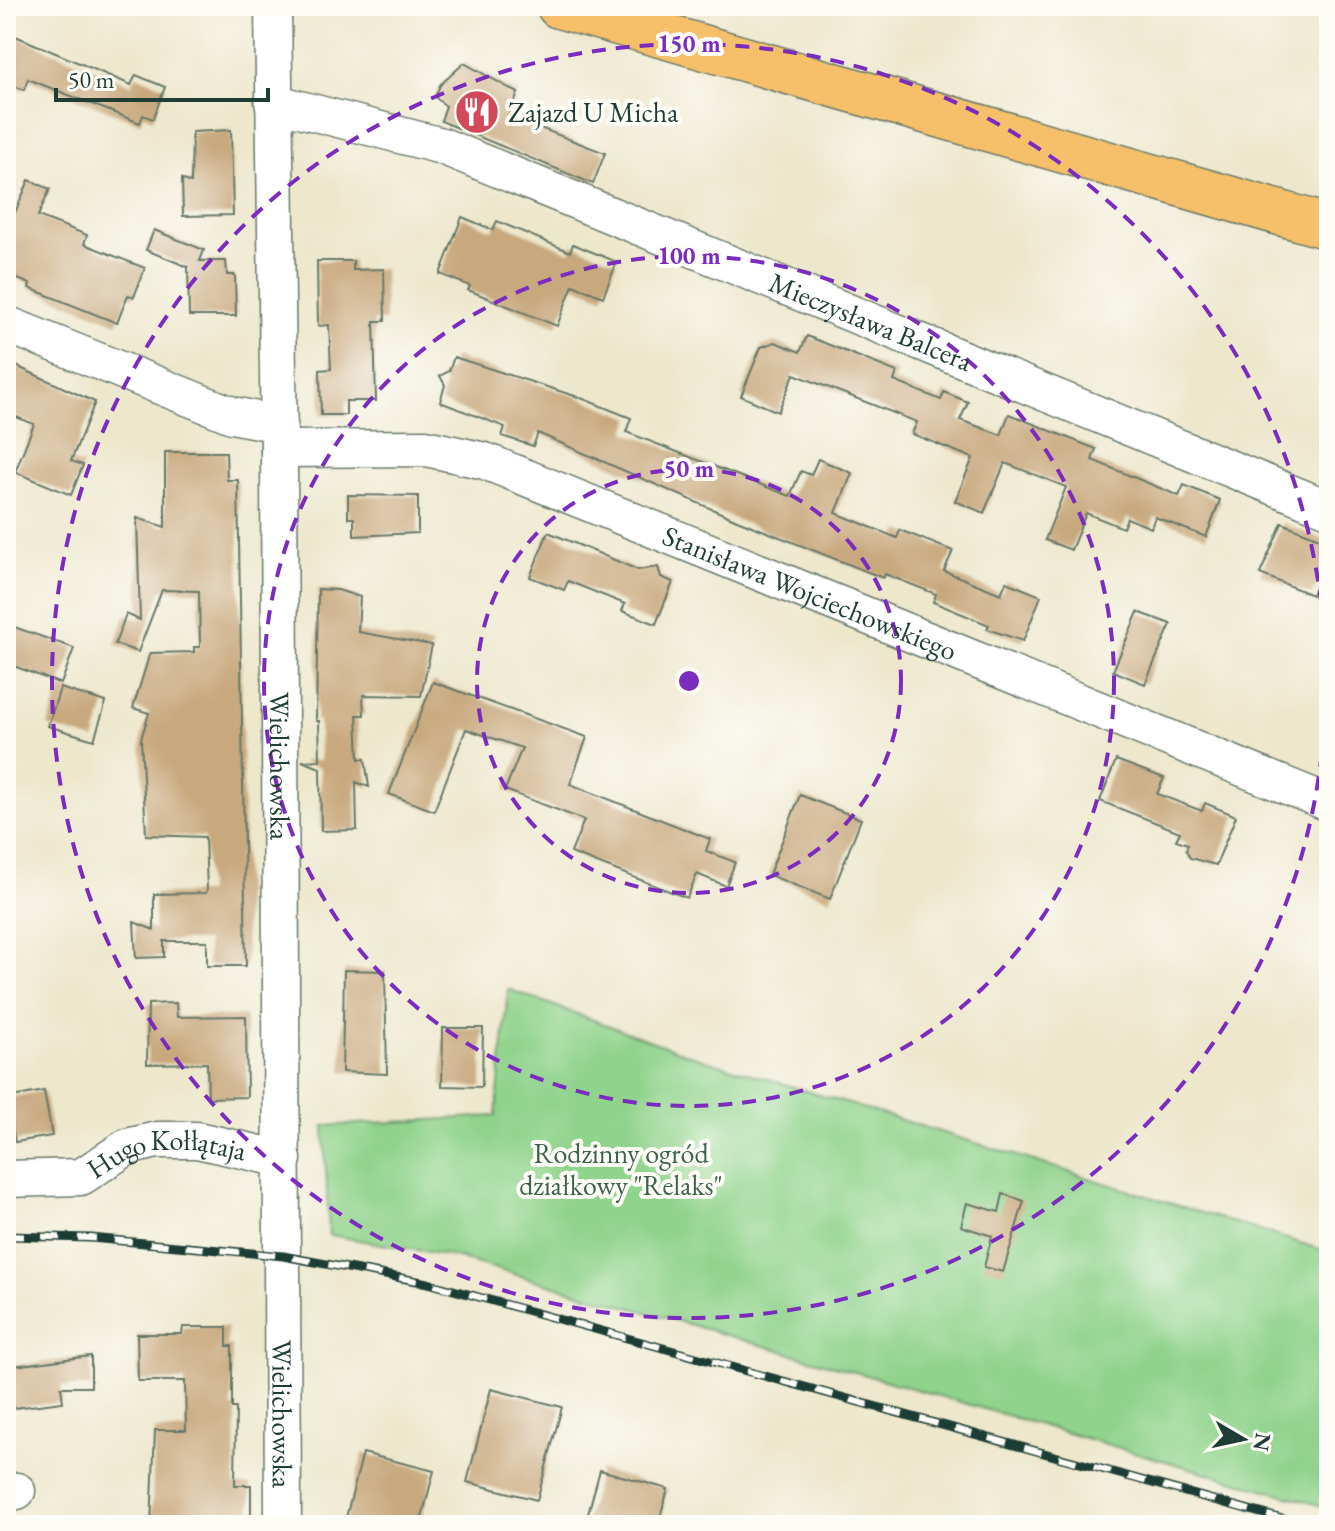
<svg xmlns="http://www.w3.org/2000/svg" width="1335" height="1531" font-family="'EB Garamond',serif">
	<style>
		.green { fill: #90d38c; stroke: #588860; stroke-width: 2 }
		.building { fill: #c8a87d }
		.lines { fill: none; stroke-linecap: round; stroke-linejoin: round }
		.minor-casing { stroke: #677869; stroke-width: 39 }
		.major-casing { stroke: #677869; stroke-width: 47 }
		.minor { stroke: #fff; stroke-width: 36 }
		.major { stroke: #f6c06b; stroke-width: 44 }
		.rail-casing { stroke: #1f3d34; stroke-width: 9 }
		.rail { stroke: #fdfcf7; stroke-width: 6; stroke-dasharray: 18; stroke-linecap: butt }
		.ring { fill: none; stroke: #7b2cbf; stroke-width: 4; stroke-dasharray: 14 10 }
		.labels { text-anchor: middle; dominant-baseline: central; stroke-width: 8; stroke-linejoin: round; paint-order: stroke }
		.poi-label { font-size: 28px; fill: #1f3d34; stroke: #fdfcf7; text-anchor: start }
		.street-label { font-size: 28px; fill: #1f3d34; stroke: #fdfcf7 }
		.park-label { font-size: 28px; fill: #3b624a; stroke: #fdfcf7 }
		.centre { fill: #7b2cbf; stroke: #fdfcf7; stroke-width: 4 }
		.ring-label { font-size: 24px; text-anchor: middle; font-weight: bold; fill: #7b2cbf; stroke: #fdfcf7; stroke-width: 8; stroke-linejoin: round; paint-order: stroke }
	</style>
	<rect width="100%" height="100%" fill="#fdfcf7"/>
	<filter id="ink" filterUnits="userSpaceOnUse"><feTurbulence type="fractalNoise" baseFrequency=".0125" numOctaves="2"/><feDisplacementMap in="SourceGraphic" scale="16" xChannelSelector="R" yChannelSelector="G"/><feConvolveMatrix kernelMatrix="1 2 1 2 8 2 1 2 1" color-interpolation-filters="sRGB"/></filter>
	<filter id="wash" filterUnits="userSpaceOnUse"><feTurbulence type="fractalNoise" baseFrequency=".006" numOctaves="4" result="noise"/><feDisplacementMap in="SourceGraphic" scale="32" xChannelSelector="R" yChannelSelector="G"/><feGaussianBlur stdDeviation="1.8" result="paint"/><feColorMatrix in="noise" values="0 0 0 0 0 0 0 0 0 0 0 0 0 0 0 0 0 1.4 0 .05"/><feComposite in="paint" operator="in"/></filter>
	<g filter="url(#wash)">
		<rect width="100%" height="100%" fill="#ede7cc"/>
		<!-- green -->
		<polygon class="green" points="508,989 687,1054 1329,1252 1329,1508 451,1256 329,1235 324,1126 496,1116"/>
		<g id="blocks">
			<!-- building -->
			<g class="building">
				<polygon points="6,32 131,85 136,75 165,87 153,119 143,115 140,123 28,79 24,90 6,83"/>
				<polygon points="464,63 518,93 509,116 605,153 593,184 441,121 446,106 435,97 440,85"/>
				<polygon points="231,130 233,215 183,216 182,179 191,183 192,132"/>
				<polygon points="29,180 50,189 38,216 87,235 84,244 145,268 134,297 128,295 117,323 29,288 30,284 6,274 6,220 11,222"/>
				<polygon points="462,217 493,230 497,221 570,252 573,244 617,262 603,297 573,285 557,326 468,290 470,286 440,274"/>
				<polygon points="154,230 204,250 200,261 226,261 227,275 235,275 236,316 189,316 188,267 146,250"/>
				<polygon points="317,261 353,261 353,270 384,269 385,321 374,321 376,401 346,401 346,415 321,415 320,370 331,369 329,325 318,326"/>
				<polygon points="807,336 897,372 894,381 941,400 944,392 968,402 960,420 1001,435 1009,414 1096,449 1092,460 1179,496 1184,485 1220,500 1206,537 1155,517 1151,528 1127,518 1123,528 1086,513 1071,550 1045,540 1066,487 1005,463 984,513 955,501 973,458 912,434 917,422 794,374 778,412 741,396 761,347 775,342 800,352"/>
				<polygon points="454,357 581,398 631,418 626,432 790,496 801,471 811,475 818,459 852,473 836,513 897,538 900,530 953,551 944,571 1001,594 1006,582 1041,596 1023,641 987,629 989,625 933,602 936,594 885,574 883,578 737,520 538,433 533,446 502,436 505,427 440,402 445,385 440,376 449,371"/>
				<polygon points="14,365 95,402 71,461 83,465 71,495 15,472 34,424 6,413 6,385"/>
				<polygon points="165,452 226,452 227,480 238,480 246,966 207,966 207,941 164,941 164,957 136,958 134,922 154,930 154,894 206,893 207,890 205,837 146,835 141,739 149,713 133,708 150,653 194,652 194,647 200,647 199,591 162,590 138,652 115,644 126,614 140,620 137,518 165,527"/>
				<polygon points="348,495 418,496 418,533 354,536 354,518 348,518"/>
				<polygon points="1282,523 1329,542 1329,553 1312,595 1260,574"/>
				<polygon points="548,532 638,570 658,567 661,577 673,582 656,624 622,611 625,604 568,581 564,590 530,577"/>
				<polygon points="318,589 338,590 360,597 358,632 432,645 421,696 363,695 364,715 357,715 359,759 365,759 369,787 356,782 357,830 321,831 320,768 302,761 320,760 319,721 316,721"/>
				<polygon points="1138,612 1171,624 1145,684 1113,671"/>
				<polygon points="14,627 74,648 61,684 6,663"/>
				<polygon points="433,682 587,737 570,784 710,839 706,851 735,862 726,886 697,874 687,898 571,853 584,820 505,790 522,748 466,729 434,811 389,794"/>
				<polygon points="60,688 106,702 94,740 48,726"/>
				<polygon points="1116,760 1164,778 1157,794 1202,811 1205,803 1236,816 1216,865 1190,858 1186,850 1188,844 1176,840 1180,832 1100,801"/>
				<polygon points="800,795 861,819 830,899 769,875"/>
				<polygon points="344,970 385,971 387,1074 342,1072"/>
				<polygon points="176,1003 177,1017 246,1016 247,1097 208,1098 207,1063 147,1064 148,1004"/>
				<polygon points="443,1028 483,1028 482,1087 442,1086"/>
				<polygon points="44,1091 52,1136 15,1142 7,1098"/>
				<polygon points="1003,1194 1024,1201 1003,1272 984,1267 992,1236 961,1226 967,1203 999,1212"/>
				<polygon points="183,1327 227,1327 227,1346 232,1346 232,1408 236,1408 235,1485 251,1485 251,1525 151,1525 155,1430 186,1430 185,1381 138,1381 137,1334 182,1334"/>
				<polygon points="91,1356 91,1387 61,1387 63,1402 6,1409 6,1367"/>
				<polygon points="491,1389 562,1407 537,1500 467,1482"/>
				<polygon points="363,1453 434,1471 420,1525 344,1525"/>
				<polygon points="600,1470 668,1489 658,1525 585,1525"/>
			</g>
		</g>
	</g>
	<g filter="url(#ink)">
		<use href="#blocks" fill-opacity="0" stroke="#677869" stroke-width="2"/>
		<g class="lines">
			<!-- minor casing -->
			<g class="minor-casing">
				<g id="minor">
					<path id="s1" d="M273,6L279,449L283,1525"/>
					<path id="s2" d="M273,102L442,146L1329,509"/>
					<polyline points="6,324 232,415 279,424"/>
					<path id="s3" d="M279,449L426,448L485,461L1329,803"/>
					<path id="s4" d="M6,1179L81,1177L127,1147L157,1140H197L283,1159"/>
					<polyline points="6,1492 17,1491"/>
				</g>
			</g>
			<!-- major casing -->
			<g class="major-casing">
				<polyline id="major" points="559,6 1329,227"/>
			</g>
			<!-- minor -->
			<use href="#minor" class="minor"/>
			<!-- major -->
			<use href="#major" class="major"/>
			<!-- rail casing -->
			<g class="rail-casing">
				<polyline id="rail" points="6,1236 91,1238 283,1256 428,1283 1304,1525"/>
			</g>
			<!-- rail -->
			<use href="#rail" class="rail"/>
		</g>
	</g>
	<!-- distance rings -->
	<g class="ring">
		<circle cx="689" cy="681" r="212"/>
		<circle cx="689" cy="681" r="425"/>
		<circle cx="689" cy="681" r="637"/>
	</g>
	<!-- icons -->
	<defs>
		<g id="restaurant-disc" transform="scale(2.3)"><circle r="9.5" fill="#d1495b" stroke="#fdfcf7"/><path d="M-5-6h1v4h1v-4h1v4h1v-4h1v5L-1.5 .5V6h-2V.5L-5-1ZM5-6V6H3V1.5H1.5Q1.5-4 5-6Z" fill="#fff"/></g>
	</defs>
	<g fill-rule="evenodd">
		<use href="#restaurant-disc" x="477" y="112"/>
	</g>
	<g class="labels">
		<!-- poi labels -->
		<g class="poi-label">
			<text x="508" y="112">Zajazd U Micha</text>
		</g>
		<!-- street labels -->
		<g class="street-label">
			<text stroke="none"><textPath href="#s2" startOffset="638">Mieczysława Balcera</textPath></text>
			<text stroke="none"><textPath href="#s3" startOffset="558">Stanisława Wojciechowskiego</textPath></text>
			<text stroke="none"><textPath href="#s1" startOffset="760">Wielichowska</textPath></text>
			<text stroke="none"><textPath href="#s4" startOffset="168">Hugo Kołłątaja</textPath></text>
			<text stroke="none"><textPath href="#s1" startOffset="1408">Wielichowska</textPath></text>
		</g>
		<!-- park labels -->
		<g class="park-label">
			<text x="621" y="1153">Rodzinny ogród<tspan x="621" dy="32">działkowy "Relaks"</tspan></text>
		</g>
	</g>
	<circle cx="689" cy="681" r="12" class="centre"/>
	<g class="ring-label">
		<text x="689" y="52">150 m</text>
		<text x="689" y="264">100 m</text>
		<text x="689" y="477">50 m</text>
	</g>
	<!-- margin -->
	<rect width="1335" height="1531" fill="none" stroke="#fdfcf7" stroke-width="32"/>
	<!-- north arrow -->
	<g transform="translate(1243 1439) rotate(99)" stroke="#fdfcf7" stroke-width="6" paint-order="stroke">
	<path d="M0-6L14 30L0 20L-14 30Z" fill="#1f3d34"/>
	<text y="-12" font-size="22" font-weight="bold" text-anchor="middle" fill="#1f3d34">N</text>
	</g>
	<!-- scale -->
	<path d="M56 88v12h212v-12" fill="none" stroke="#1f3d34" stroke-width="4"/>
	<text x="68" y="88" font-size="24" fill="#1f3d34" stroke="#fdfcf7" stroke-width="6" paint-order="stroke">50 m</text>
</svg>
